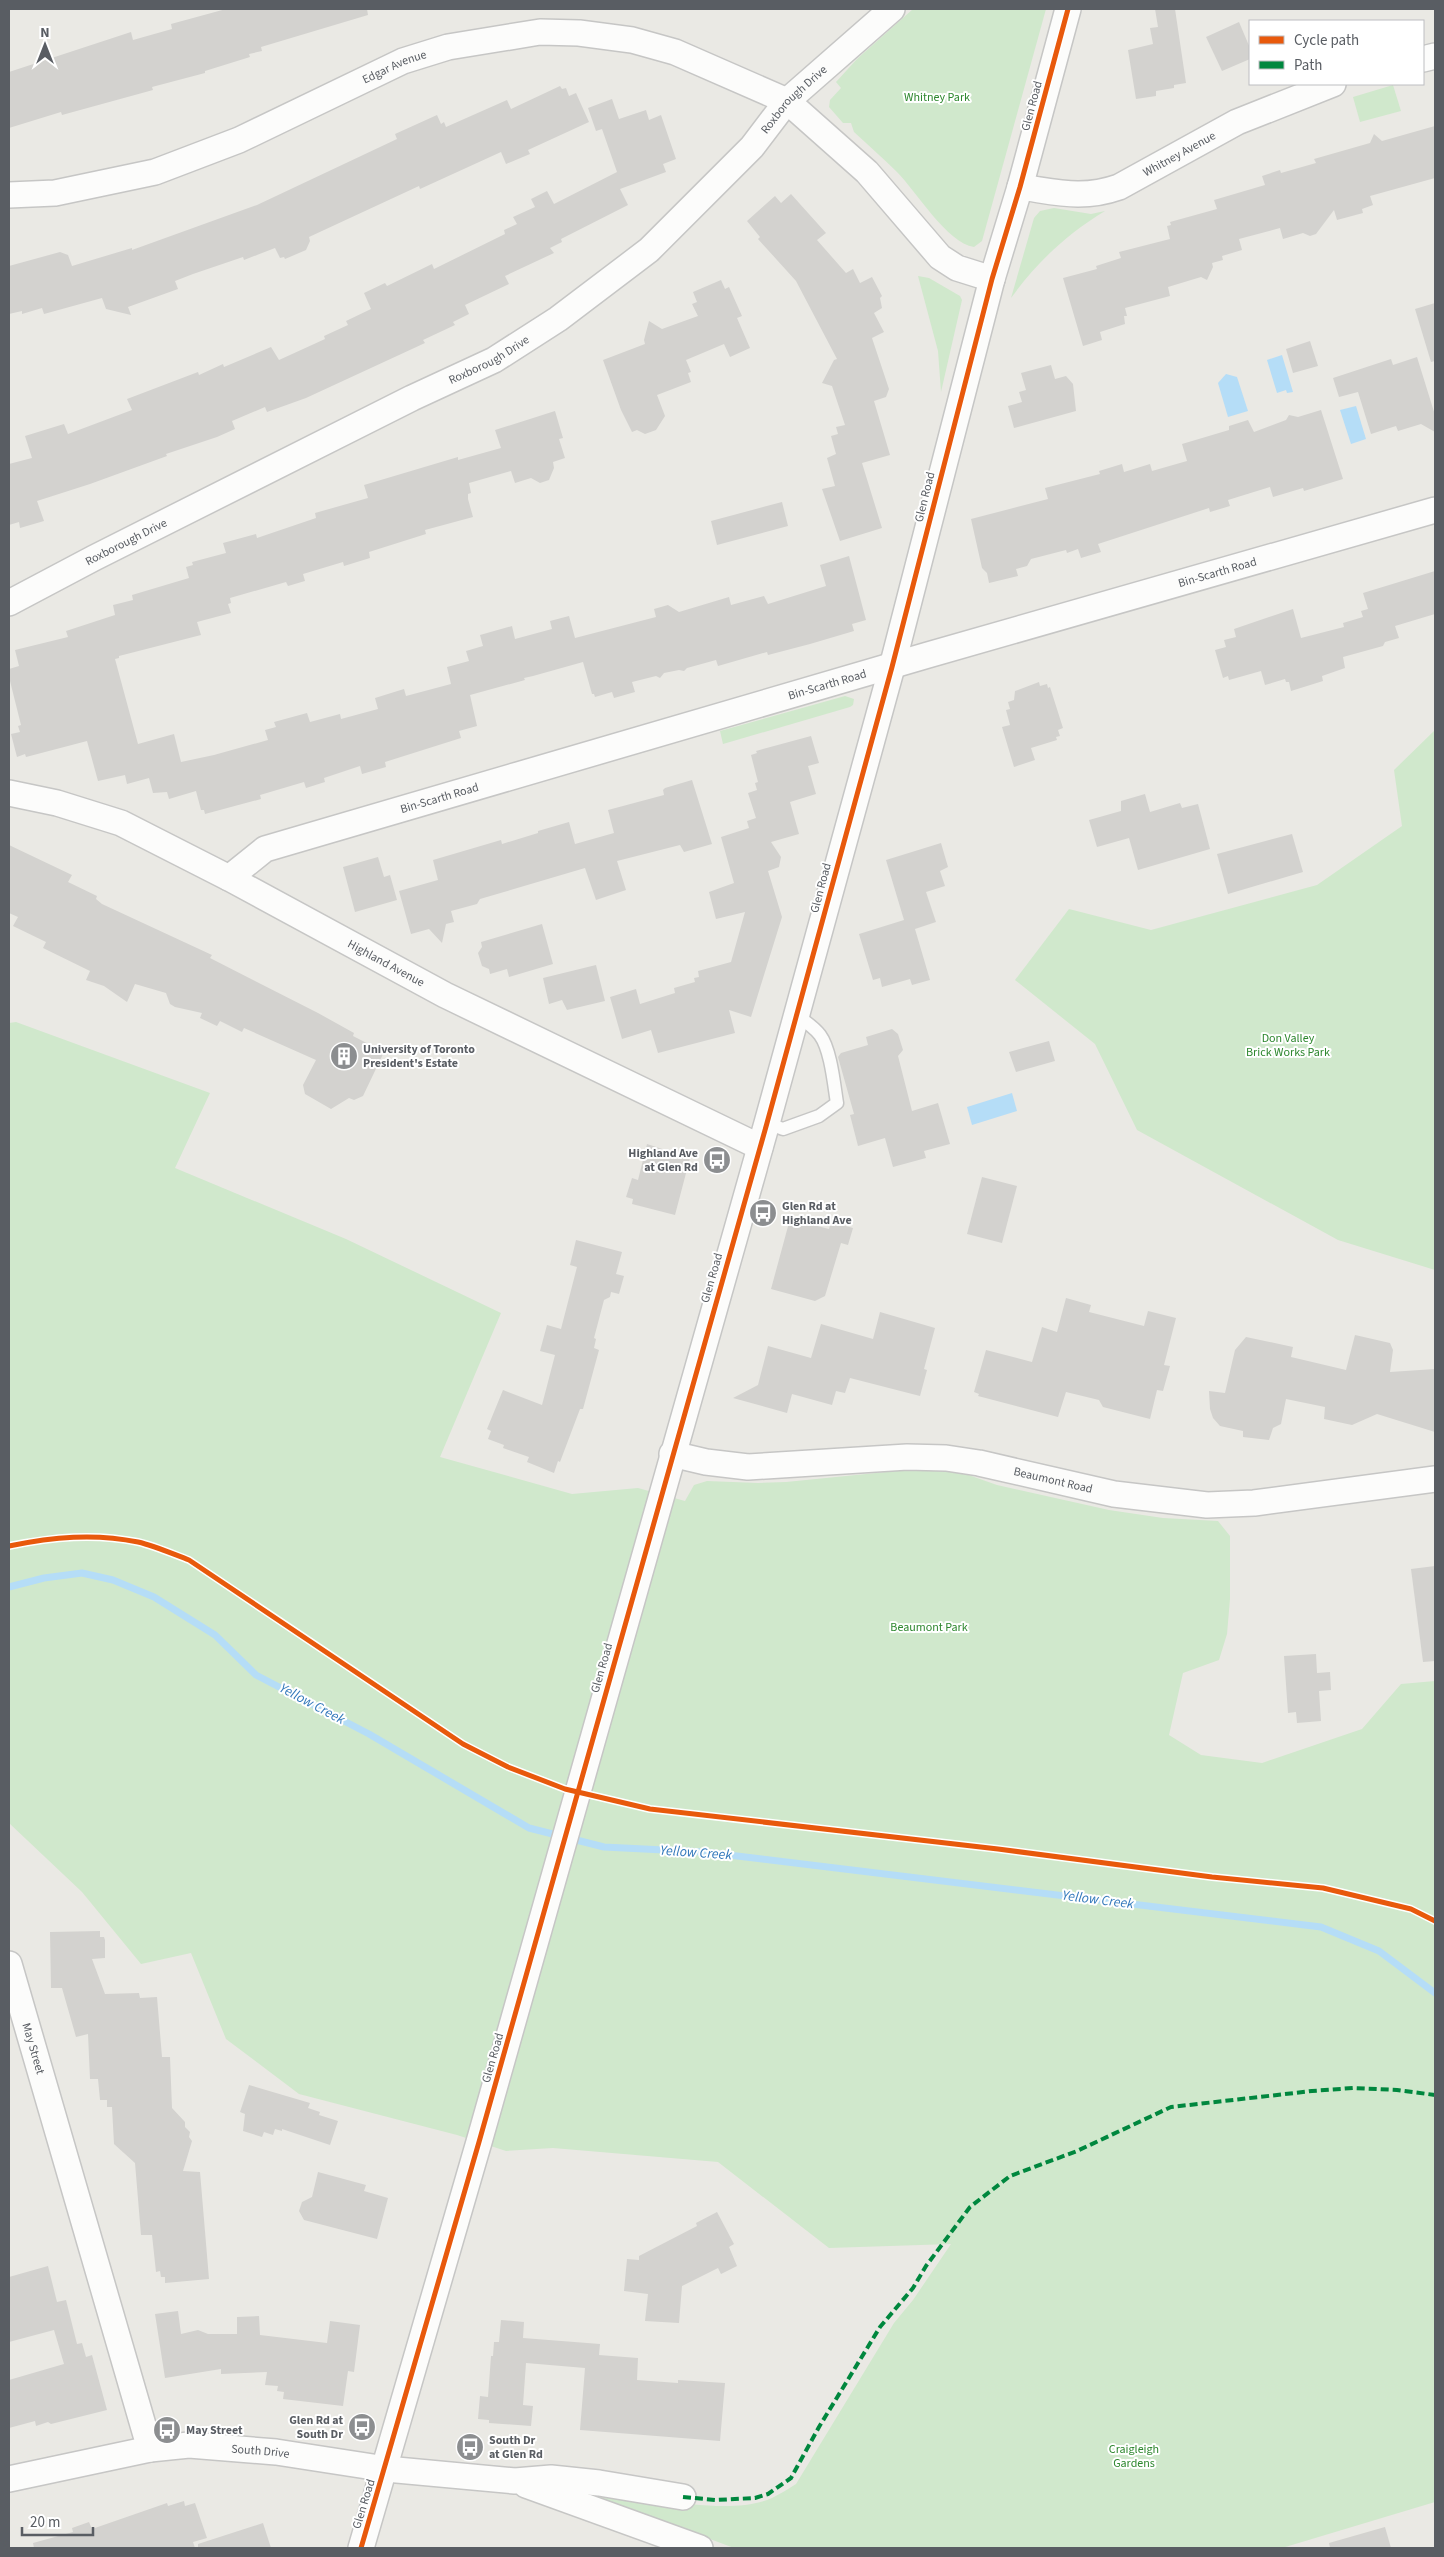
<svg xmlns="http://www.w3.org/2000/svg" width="1444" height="2557" font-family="'Source Sans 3',sans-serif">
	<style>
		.green { fill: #d0e8cc }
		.water { fill: #b5ddf7 }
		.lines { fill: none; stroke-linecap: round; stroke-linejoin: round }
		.stream { stroke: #b5ddf7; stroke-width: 7 }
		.building { fill: #d3d2cf }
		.lane-casing { stroke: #c6c6c5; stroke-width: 15 }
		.street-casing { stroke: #c6c6c5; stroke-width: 28 }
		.lane { stroke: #fcfcfb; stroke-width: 12 }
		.street { stroke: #fcfcfb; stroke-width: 25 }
		.quiet { stroke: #00873e; stroke-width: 4; stroke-dasharray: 8 4; stroke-linecap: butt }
		.cycleway-casing { stroke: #fff; stroke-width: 8 }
		.cycleway { stroke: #e8590c; stroke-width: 5 }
		.labels { text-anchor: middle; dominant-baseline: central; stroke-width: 4; stroke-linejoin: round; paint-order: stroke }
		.street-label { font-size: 12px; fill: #595d63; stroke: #fff }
		.park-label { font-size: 12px; fill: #2d872e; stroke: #fff }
		.poi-label { font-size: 12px; font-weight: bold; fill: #595d63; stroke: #fff; text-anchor: start }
		.water-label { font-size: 14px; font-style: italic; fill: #3278bb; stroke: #fff }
	</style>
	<rect width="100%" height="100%" fill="#eae9e4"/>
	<!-- green -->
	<g class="green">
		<path d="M913,9H1046L982,241L974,247C947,243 916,191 897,172C883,158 868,145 854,132L851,123H843L829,107L830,100L841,88L836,82L857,59Z"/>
		<polygon points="1393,85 1401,111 1360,122 1353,97"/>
		<path d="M1054,208L1091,214L1105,211C1067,234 1037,262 1011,298L1034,218L1040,211Z"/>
		<polygon points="918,276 929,278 960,296 962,300 941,392 938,351"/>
		<polygon points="845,696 854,699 853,705 850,707 723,744 720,731"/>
		<polygon points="1435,730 1435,1270 1338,1240 1137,1130 1095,1044 1015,980 1069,909 1151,930 1317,885 1402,826 1394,770"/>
		<path d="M16,1022L210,1093L175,1168L346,1239L501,1313L440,1457L572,1494L638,1488L685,1501L694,1485L707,1481L758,1483L786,1482L906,1470L960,1472L997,1485L1109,1510L1163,1518L1218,1521L1230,1536V1599L1227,1634L1219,1660L1183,1673L1169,1735L1201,1755L1262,1763L1362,1729L1401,1684L1435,1681V2502L1282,2548H734L601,2498L603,2491C650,2497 729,2517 772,2498C780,2494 788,2489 796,2484L894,2323L913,2300L951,2244L829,2248L718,2162L553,2148L506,2151L457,2135L299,2094L226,2039L191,1953L141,1964L82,1892L9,1823V1023Z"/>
	</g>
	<!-- water -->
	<g class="water">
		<polygon points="1282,355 1293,392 1287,393 1286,390 1277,393 1267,360"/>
		<polygon points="1226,374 1237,377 1248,411 1228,417 1218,383"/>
		<polygon points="1356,406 1366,439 1351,444 1340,410"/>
		<polygon points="1012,1093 1017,1111 972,1125 967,1107"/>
	</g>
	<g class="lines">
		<!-- stream -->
		<polyline class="stream" points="9,1587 44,1578 82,1573 113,1580 154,1597 215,1635 256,1675 369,1734 529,1828 604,1847 704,1852 1321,1927 1379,1951 1435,1993"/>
	</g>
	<!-- building -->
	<g class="building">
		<polygon points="226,9 367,9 368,15 261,47 262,51 249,54 250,57 205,71 205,73 152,87 153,90 62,115 61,112 9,128 9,72 131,32 133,40 172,29 171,24"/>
		<polygon points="1155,9 1175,9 1186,83 1174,85 1174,88 1156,91 1156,96 1136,99 1128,50 1153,44 1150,28 1158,27"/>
		<polygon points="1239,22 1250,48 1250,59 1222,71 1206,37"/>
		<polygon points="560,86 562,89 566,88 569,96 576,93 589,122 528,150 530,154 506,164 501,152 420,189 419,186 309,237 310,241 306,250 285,259 284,257 280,258 275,248 244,260 243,257 193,274 175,281 178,289 128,307 131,315 106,309 102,298 44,314 42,308 22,314 22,311 9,314 9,266 60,252 68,255 72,266 132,248 132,250 257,205 397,139 395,134 437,115 441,124 444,122 446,127 507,100 511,109"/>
		<polygon points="612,99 619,119 646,110 649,120 661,115 676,159 663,164 666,172 620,189 628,205 561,239 562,242 550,248 554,253 505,276 509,284 465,305 469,314 453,322 455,325 423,340 425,343 306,398 267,412 265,407 232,421 235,429 217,437 166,454 167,456 90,484 37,501 44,521 20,528 19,522 9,525 9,464 32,458 25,436 64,424 68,434 132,410 127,399 198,372 199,375 223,364 224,367 271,347 279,360 325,339 324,336 348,325 346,321 371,309 364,293 385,283 387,286 432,264 434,269 505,234 504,230 517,224 513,217 535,207 531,199 547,191 554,204 617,172 602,129 596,131 588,108"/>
		<polygon points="1435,126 1435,178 1370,196 1373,205 1362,209 1363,213 1337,220 1334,210 1316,234 1310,236 1303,233 1283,239 1280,228 1239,239 1242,250 1222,256 1223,260 1212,263 1213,267 1207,280 1201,277 1168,287 1170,296 1125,308 1127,316 1124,316 1125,324 1100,332 1102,340 1083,346 1063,278 1097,269 1096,266 1121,258 1119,252 1170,239 1167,226 1171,225 1170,222 1217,209 1214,200 1265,185 1262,176 1280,170 1281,173 1316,163 1314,159 1370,143 1374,134 1382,141"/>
		<polygon points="791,194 826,233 817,240 846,273 853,269 860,283 872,277 882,296 880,298 882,308 874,313 884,332 872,338 889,389 886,397 874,401 890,455 862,463 882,528 840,541 822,489 835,486 827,458 836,454 831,436 838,434 836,427 845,425 832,386 822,383 834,360 837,359 796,281 758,239 760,237 747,221 775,196 781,203"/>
		<polygon points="721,280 725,289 729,287 742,316 737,318 750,348 730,357 724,344 686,360 691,372 688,373 691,382 657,395 665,416 656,430 645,434 637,430 632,432 621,410 603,360 645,344 644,340 649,321 662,329 698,316 692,304 697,302 693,292"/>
		<polygon points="1435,303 1435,361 1431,362 1415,309"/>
		<polygon points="1310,341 1318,366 1293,373 1286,349"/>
		<polygon points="1417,357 1435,415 1435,432 1421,424 1398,431 1396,426 1371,434 1358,392 1339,397 1333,378 1391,359 1393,365"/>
		<polygon points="1051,365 1055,379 1066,376 1073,384 1076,411 1014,428 1008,406 1022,402 1019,392 1026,390 1021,373"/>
		<polygon points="1321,410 1343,479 1304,491 1303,488 1273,497 1270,487 1228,500 1230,506 1210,512 1209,508 1098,544 1101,552 1081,558 1078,549 1067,553 1066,550 1031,559 1027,566 1016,569 1018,576 989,583 987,573 982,568 971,519 1048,499 1045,488 1100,474 1099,471 1122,464 1124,472 1150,464 1152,471 1187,461 1182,444 1229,430 1229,426 1248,420 1254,432 1286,420 1289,415 1298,417"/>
		<polygon points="555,411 563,438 559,439 565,458 553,462 554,468 549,480 540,483 531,478 515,483 511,471 469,483 471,493 468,494 468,499 473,517 425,530 426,534 369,552 370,558 344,566 343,562 303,574 305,581 288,586 286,582 230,598 231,603 228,604 231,613 197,622 201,635 119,656 119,658 115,659 138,744 174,734 181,762 214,755 268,740 265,730 276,727 274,722 307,713 310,722 340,714 341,719 378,709 375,698 404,689 406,696 451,684 447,667 469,661 466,651 483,646 480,635 512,626 515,639 552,629 550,621 569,616 575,638 656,617 654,609 668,605 679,612 729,597 731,605 764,596 768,604 826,586 820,565 849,556 866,620 852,624 854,631 810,644 768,655 767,652 718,666 716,660 687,668 684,671 679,670 664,673 660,678 656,676 632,682 635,692 614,698 612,692 595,697 594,694 592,694 583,662 533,676 524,678 525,680 470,695 477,726 459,731 461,738 385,762 386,767 362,774 360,766 324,778 325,782 306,788 304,782 260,795 261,799 205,814 204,810 201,810 196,791 169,799 167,792 153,793 149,778 127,784 125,775 98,781 87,741 26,757 25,754 17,757 11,734 20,732 18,726 21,725 9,677 9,669 19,666 15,650 68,637 66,631 115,615 113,605 133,600 132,595 189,578 186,567 193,565 192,562 226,553 223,543 256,534 257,538 316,518 315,513 368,498 364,485 458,457 458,460 501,448 495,430"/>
		<polygon points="782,502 788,526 717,545 711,521"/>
		<polygon points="1435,571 1435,614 1395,626 1399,638 1385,642 1383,646 1343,657 1345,668 1322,676 1323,681 1291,691 1289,682 1286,682 1285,679 1265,685 1261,671 1229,680 1228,676 1223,678 1215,650 1226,647 1224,640 1236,637 1234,629 1293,609 1301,638 1344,627 1343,623 1363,617 1361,611 1368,609 1363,593"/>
		<polygon points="1039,682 1040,686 1047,684 1048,688 1050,687 1063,728 1058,730 1060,736 1056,737 1057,740 1031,748 1035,760 1014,767 1002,727 1010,725 1006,710 1010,709 1008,702 1014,700 1015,691"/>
		<polygon points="811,736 819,763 808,766 816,794 790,802 799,834 771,842 781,857 779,867 768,871 782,917 751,1017 729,1010 735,1033 658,1053 651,1030 622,1039 610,997 636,989 640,1004 675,993 674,988 695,982 694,978 699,977 698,971 731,962 745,912 716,919 709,892 734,883 721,837 749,828 747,821 756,818 748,793 757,790 755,783 758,782 751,755 757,753 756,751"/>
		<polygon points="692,780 712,844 684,852 680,845 617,861 626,890 596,900 585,868 480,899 477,904 451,911 454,922 446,924 442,943 429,929 411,934 399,891 438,880 433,860 501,840 502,844 538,833 538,831 569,822 575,844 614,833 608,810 664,795 663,790 665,788"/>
		<polygon points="1145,794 1150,812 1180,803 1182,808 1198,804 1210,849 1138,870 1129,838 1097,847 1089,820 1121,811 1121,801"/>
		<polygon points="1292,834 1303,872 1228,894 1217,854"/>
		<polygon points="941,843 948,867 940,871 945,886 926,892 936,922 915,929 930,980 912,985 910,979 882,987 880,978 873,980 859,934 904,920 886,860"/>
		<polygon points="9,845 72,875 68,882 97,896 96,899 102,904 212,955 210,958 318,1013 354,1033 353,1036 384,1052 363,1096 354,1100 349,1098 331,1109 305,1094 303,1085 316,1060 244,1028 242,1032 220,1021 217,1026 200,1018 202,1013 175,1007 170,1004 166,993 135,984 127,1002 104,986 86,980 90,971 43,948 46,942 13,926 18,917 9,913"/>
		<polygon points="378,857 384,877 390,875 397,900 355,912 343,867"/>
		<polygon points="542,924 553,964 509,977 507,969 490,974 489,969 482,966 478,953 482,947 481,942"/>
		<polygon points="596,965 605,1001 567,1010 562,1000 549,1004 543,978"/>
		<polygon points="892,1029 898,1034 903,1050 898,1056 912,1111 938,1103 950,1144 924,1151 926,1158 893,1167 885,1138 858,1146 850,1115 854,1114 838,1057 841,1053 868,1045 866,1037"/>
		<polygon points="1049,1041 1055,1061 1016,1072 1009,1052"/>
		<polygon points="647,1144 690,1158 675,1215 632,1204 633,1199 626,1197 632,1178 638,1180"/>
		<polygon points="982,1177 1017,1186 1002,1243 967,1234"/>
		<polygon points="790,1219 829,1229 831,1222 853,1228 848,1245 841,1243 825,1296 815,1301 771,1289"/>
		<polygon points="576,1240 622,1252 616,1274 624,1276 619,1294 611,1292 610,1297 604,1300 594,1338 596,1339 594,1348 599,1350 583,1409 580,1409 560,1462 558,1461 554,1473 527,1462 529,1457 503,1448 504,1445 488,1439 491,1431 487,1429 503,1390 542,1405 555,1355 540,1351 547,1325 561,1329 577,1267 570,1265"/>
		<polygon points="1066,1298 1091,1305 1089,1312 1144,1326 1148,1311 1176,1318 1164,1365 1170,1366 1163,1391 1157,1390 1150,1419 1103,1407 1099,1400 1066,1392 1058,1417 978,1396 979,1394 974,1392 986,1350 1032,1362 1042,1327 1057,1332"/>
		<polygon points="880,1312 935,1328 924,1369 927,1370 920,1396 850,1378 845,1393 836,1391 832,1405 792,1394 787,1413 733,1398 758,1385 768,1346 811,1358 821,1324 873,1339"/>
		<polygon points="1355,1335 1390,1343 1393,1350 1390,1372 1435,1369 1435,1432 1377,1414 1352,1425 1324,1419 1325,1407 1286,1399 1281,1424 1273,1428 1269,1440 1243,1437 1243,1431 1220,1426 1213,1418 1210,1409 1209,1391 1225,1393 1235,1350 1246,1337 1293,1347 1291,1357 1346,1370"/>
		<polygon points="1435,1566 1435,1661 1423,1662 1411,1569"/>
		<polygon points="1316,1654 1317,1673 1330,1672 1331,1690 1319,1691 1321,1721 1297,1723 1296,1712 1288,1713 1284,1656"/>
		<polygon points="100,1931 100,1937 104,1937 105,1940 105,1958 92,1959 105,1994 139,1993 140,1998 157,1997 162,2057 170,2057 172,2108 185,2122 185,2127 190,2132 189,2137 192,2141 183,2171 200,2172 209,2279 165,2283 165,2277 161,2277 160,2271 156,2272 152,2235 141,2235 135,2163 114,2144 112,2107 107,2107 107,2100 100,2100 98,2079 90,2079 88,2034 76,2037 62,1988 51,1988 50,1932"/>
		<polygon points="249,2085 310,2103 308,2108 320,2112 319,2115 338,2121 330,2145 282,2129 282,2131 275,2129 273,2135 264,2132 262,2137 243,2131 245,2114 240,2112"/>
		<polygon points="318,2172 366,2185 364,2191 388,2198 377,2239 304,2220 299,2211 302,2202 312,2197"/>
		<polygon points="717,2212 734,2244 729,2247 737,2266 721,2274 718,2268 682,2286 679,2323 645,2321 648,2294 624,2291 627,2259 639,2260 639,2256 697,2226 696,2223"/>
		<polygon points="48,2266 57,2302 66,2300 77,2344 82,2343 86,2357 92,2355 107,2410 51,2424 48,2422 36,2426 35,2421 9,2428 9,2380 64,2364 54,2330 9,2342 9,2277"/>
		<polygon points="178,2311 181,2334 198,2330 208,2334 237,2334 237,2317 259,2316 260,2335 327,2343 330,2321 360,2325 354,2372 348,2371 343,2406 283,2399 284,2392 277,2391 278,2386 265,2385 267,2372 221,2374 221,2369 165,2378 155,2314"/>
		<polygon points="501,2320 524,2322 523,2338 600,2344 599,2355 638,2358 637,2380 678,2383 678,2380 725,2383 720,2441 580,2430 585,2368 526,2363 523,2405 533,2406 531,2426 489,2423 489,2420 478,2419 480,2396 488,2397 491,2356 493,2356 494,2342 499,2342"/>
		<polygon points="184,2501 185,2506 195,2503 207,2538 193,2542 195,2548 34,2548 33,2543 73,2532 72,2528 89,2522 92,2529 167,2503 168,2506"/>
		<polygon points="263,2523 271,2548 198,2548 198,2544"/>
		<polygon points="1385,2527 1391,2548 1330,2548 1329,2543"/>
	</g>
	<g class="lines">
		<!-- lane casing -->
		<g class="lane-casing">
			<path id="lane" d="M767,1123L783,1129L819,1116L837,1103C834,1085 831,1050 820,1035C814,1027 805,1021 796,1015"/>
		</g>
		<!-- street casing -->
		<g class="street-casing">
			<g id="street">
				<polyline points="1423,59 1435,56"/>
				<path id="s1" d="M1020,187C1057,192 1082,200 1119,187L1237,122L1333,84"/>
				<path id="s2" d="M9,195L55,193L155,172L239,140L403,61L448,47L540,32L579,33L632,40L675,52L787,101L867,172L940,257L957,268L992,279"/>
				<path id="s3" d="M9,603L94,558L412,398L494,360L558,319L649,250L752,147L787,101L892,9"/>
				<path id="s4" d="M9,793L57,803L121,823L229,878L445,995L760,1147"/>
				<path id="s5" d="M229,878L265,849L928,655L1435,510"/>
				<path id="s6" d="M672,1454L706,1462L748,1467L907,1457L946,1458L979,1463L1114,1494L1207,1505L1254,1503L1435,1479"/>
				<path id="s7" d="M9,1964L150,2449"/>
				<path id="s8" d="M9,2479L150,2449L189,2445L276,2452L386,2469L515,2481L551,2478L599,2483L683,2497"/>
				<polyline points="526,2485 700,2548"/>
				<polyline points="361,2548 479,2142 767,1123 892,667 992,279 1020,187 1068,9"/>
			</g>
		</g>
		<!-- lane -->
		<use href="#lane" class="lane"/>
		<!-- street -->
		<use href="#street" class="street"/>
		<!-- quiet -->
		<polyline class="quiet" points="683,2497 716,2500 755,2498 768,2494 791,2478 819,2427 880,2327 913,2288 926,2266 970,2207 1010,2176 1077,2151 1171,2107 1312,2091 1353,2088 1397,2090 1435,2095"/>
		<!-- cycleway casing -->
		<g class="cycleway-casing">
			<g id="cycleway">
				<path d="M9,1546C53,1537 94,1533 138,1542C155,1546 173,1554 189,1560L463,1744L508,1767L565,1789L650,1809L998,1849L1212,1877L1323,1888L1411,1909L1435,1921"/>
				<polyline points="361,2548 479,2142 767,1123 892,667 992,279 1020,187 1068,9"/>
			</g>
		</g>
		<!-- cycleway -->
		<use href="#cycleway" class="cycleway"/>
	</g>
	<!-- icons -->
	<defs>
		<g id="building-disc" transform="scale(1.4375)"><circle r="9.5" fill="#8c8e90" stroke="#fff"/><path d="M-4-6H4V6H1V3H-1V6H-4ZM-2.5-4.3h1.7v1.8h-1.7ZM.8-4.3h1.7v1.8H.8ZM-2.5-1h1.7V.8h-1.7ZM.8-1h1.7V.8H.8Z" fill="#fff"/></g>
		<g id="bus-disc" transform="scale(1.4375)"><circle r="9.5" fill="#8c8e90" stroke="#fff"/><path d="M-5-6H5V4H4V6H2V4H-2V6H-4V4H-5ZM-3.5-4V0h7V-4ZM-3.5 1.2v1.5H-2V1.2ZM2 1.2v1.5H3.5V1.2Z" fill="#fff"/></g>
	</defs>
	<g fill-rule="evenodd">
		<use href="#building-disc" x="344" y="1056"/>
		<use href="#bus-disc" x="717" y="1160"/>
		<use href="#bus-disc" x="763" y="1213"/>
		<use href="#bus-disc" x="362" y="2427"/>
		<use href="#bus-disc" x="167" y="2430"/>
		<use href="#bus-disc" x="470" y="2447"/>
	</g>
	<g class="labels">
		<!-- street labels -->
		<g class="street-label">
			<text stroke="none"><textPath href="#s2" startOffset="410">Edgar Avenue</textPath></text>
			<text stroke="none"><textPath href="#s3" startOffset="942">Roxborough Drive</textPath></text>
			<text transform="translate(1032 106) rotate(-75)">Glen Road</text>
			<text stroke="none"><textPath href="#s1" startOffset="169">Whitney Avenue</textPath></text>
			<text stroke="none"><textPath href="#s3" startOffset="538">Roxborough Drive</textPath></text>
			<text transform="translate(925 497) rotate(-76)">Glen Road</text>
			<text stroke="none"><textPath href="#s3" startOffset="132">Roxborough Drive</textPath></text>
			<text stroke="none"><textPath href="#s5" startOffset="1038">Bin-Scarth Road</textPath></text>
			<text stroke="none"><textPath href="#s5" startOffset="632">Bin-Scarth Road</textPath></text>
			<text stroke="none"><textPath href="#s5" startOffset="228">Bin-Scarth Road</textPath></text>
			<text transform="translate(821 888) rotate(-75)">Glen Road</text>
			<text stroke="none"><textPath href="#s4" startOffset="416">Highland Avenue</textPath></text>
			<text transform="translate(712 1278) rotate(-74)">Glen Road</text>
			<text stroke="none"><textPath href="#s6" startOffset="385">Beaumont Road</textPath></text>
			<text transform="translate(602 1668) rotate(-74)">Glen Road</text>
			<text stroke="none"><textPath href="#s7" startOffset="88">May Street</textPath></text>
			<text transform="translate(493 2058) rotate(-74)">Glen Road</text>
			<text stroke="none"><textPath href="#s8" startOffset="255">South Drive</textPath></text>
			<text transform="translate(364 2504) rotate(-73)">Glen Road</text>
		</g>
		<!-- park labels -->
		<g class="park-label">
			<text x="937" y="97">Whitney Park</text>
			<text x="1288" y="1038">Don Valley<tspan x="1288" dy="14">Brick Works Park</tspan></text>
			<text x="929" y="1627">Beaumont Park</text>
			<text x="1134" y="2449">Craigleigh<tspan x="1134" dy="14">Gardens</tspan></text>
		</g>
		<!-- poi labels -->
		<g class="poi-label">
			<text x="363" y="1049">University of Toronto<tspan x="363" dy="14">President's Estate</tspan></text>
			<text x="698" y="1153" text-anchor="end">Highland Ave<tspan x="698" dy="14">at Glen Rd</tspan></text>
			<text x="782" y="1206">Glen Rd at<tspan x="782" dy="14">Highland Ave</tspan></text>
			<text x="343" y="2420" text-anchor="end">Glen Rd at<tspan x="343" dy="14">South Dr</tspan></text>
			<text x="186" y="2430">May Street</text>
			<text x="489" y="2440">South Dr<tspan x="489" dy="14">at Glen Rd</tspan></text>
		</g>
		<!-- water labels -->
		<g class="water-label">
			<text transform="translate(312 1704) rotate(28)">Yellow Creek</text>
			<text transform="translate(696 1853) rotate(4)">Yellow Creek</text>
			<text transform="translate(1098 1900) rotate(7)">Yellow Creek</text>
		</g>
	</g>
	<!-- border -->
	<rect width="1444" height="2557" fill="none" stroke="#595d63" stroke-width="20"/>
	<!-- legend -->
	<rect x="1249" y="20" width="175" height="65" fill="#ffffff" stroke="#bdbec1"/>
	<rect x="1259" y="36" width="25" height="8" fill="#e8590c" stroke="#bdbec1"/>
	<text x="1294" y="45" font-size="15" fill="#595d63">Cycle path</text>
	<rect x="1259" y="61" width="25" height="8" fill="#00873e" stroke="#bdbec1"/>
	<text x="1294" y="70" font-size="15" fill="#595d63">Path</text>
	<!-- north arrow -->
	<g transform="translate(45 45)" stroke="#ffffff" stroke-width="4" paint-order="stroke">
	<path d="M0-4L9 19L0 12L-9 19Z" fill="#595d63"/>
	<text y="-8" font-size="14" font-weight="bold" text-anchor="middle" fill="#595d63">N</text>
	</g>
	<!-- scale -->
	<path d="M22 2527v8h71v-8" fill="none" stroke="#595d63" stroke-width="2.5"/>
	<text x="30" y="2527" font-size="15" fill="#595d63" stroke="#ffffff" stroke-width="4" paint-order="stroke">20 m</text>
</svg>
